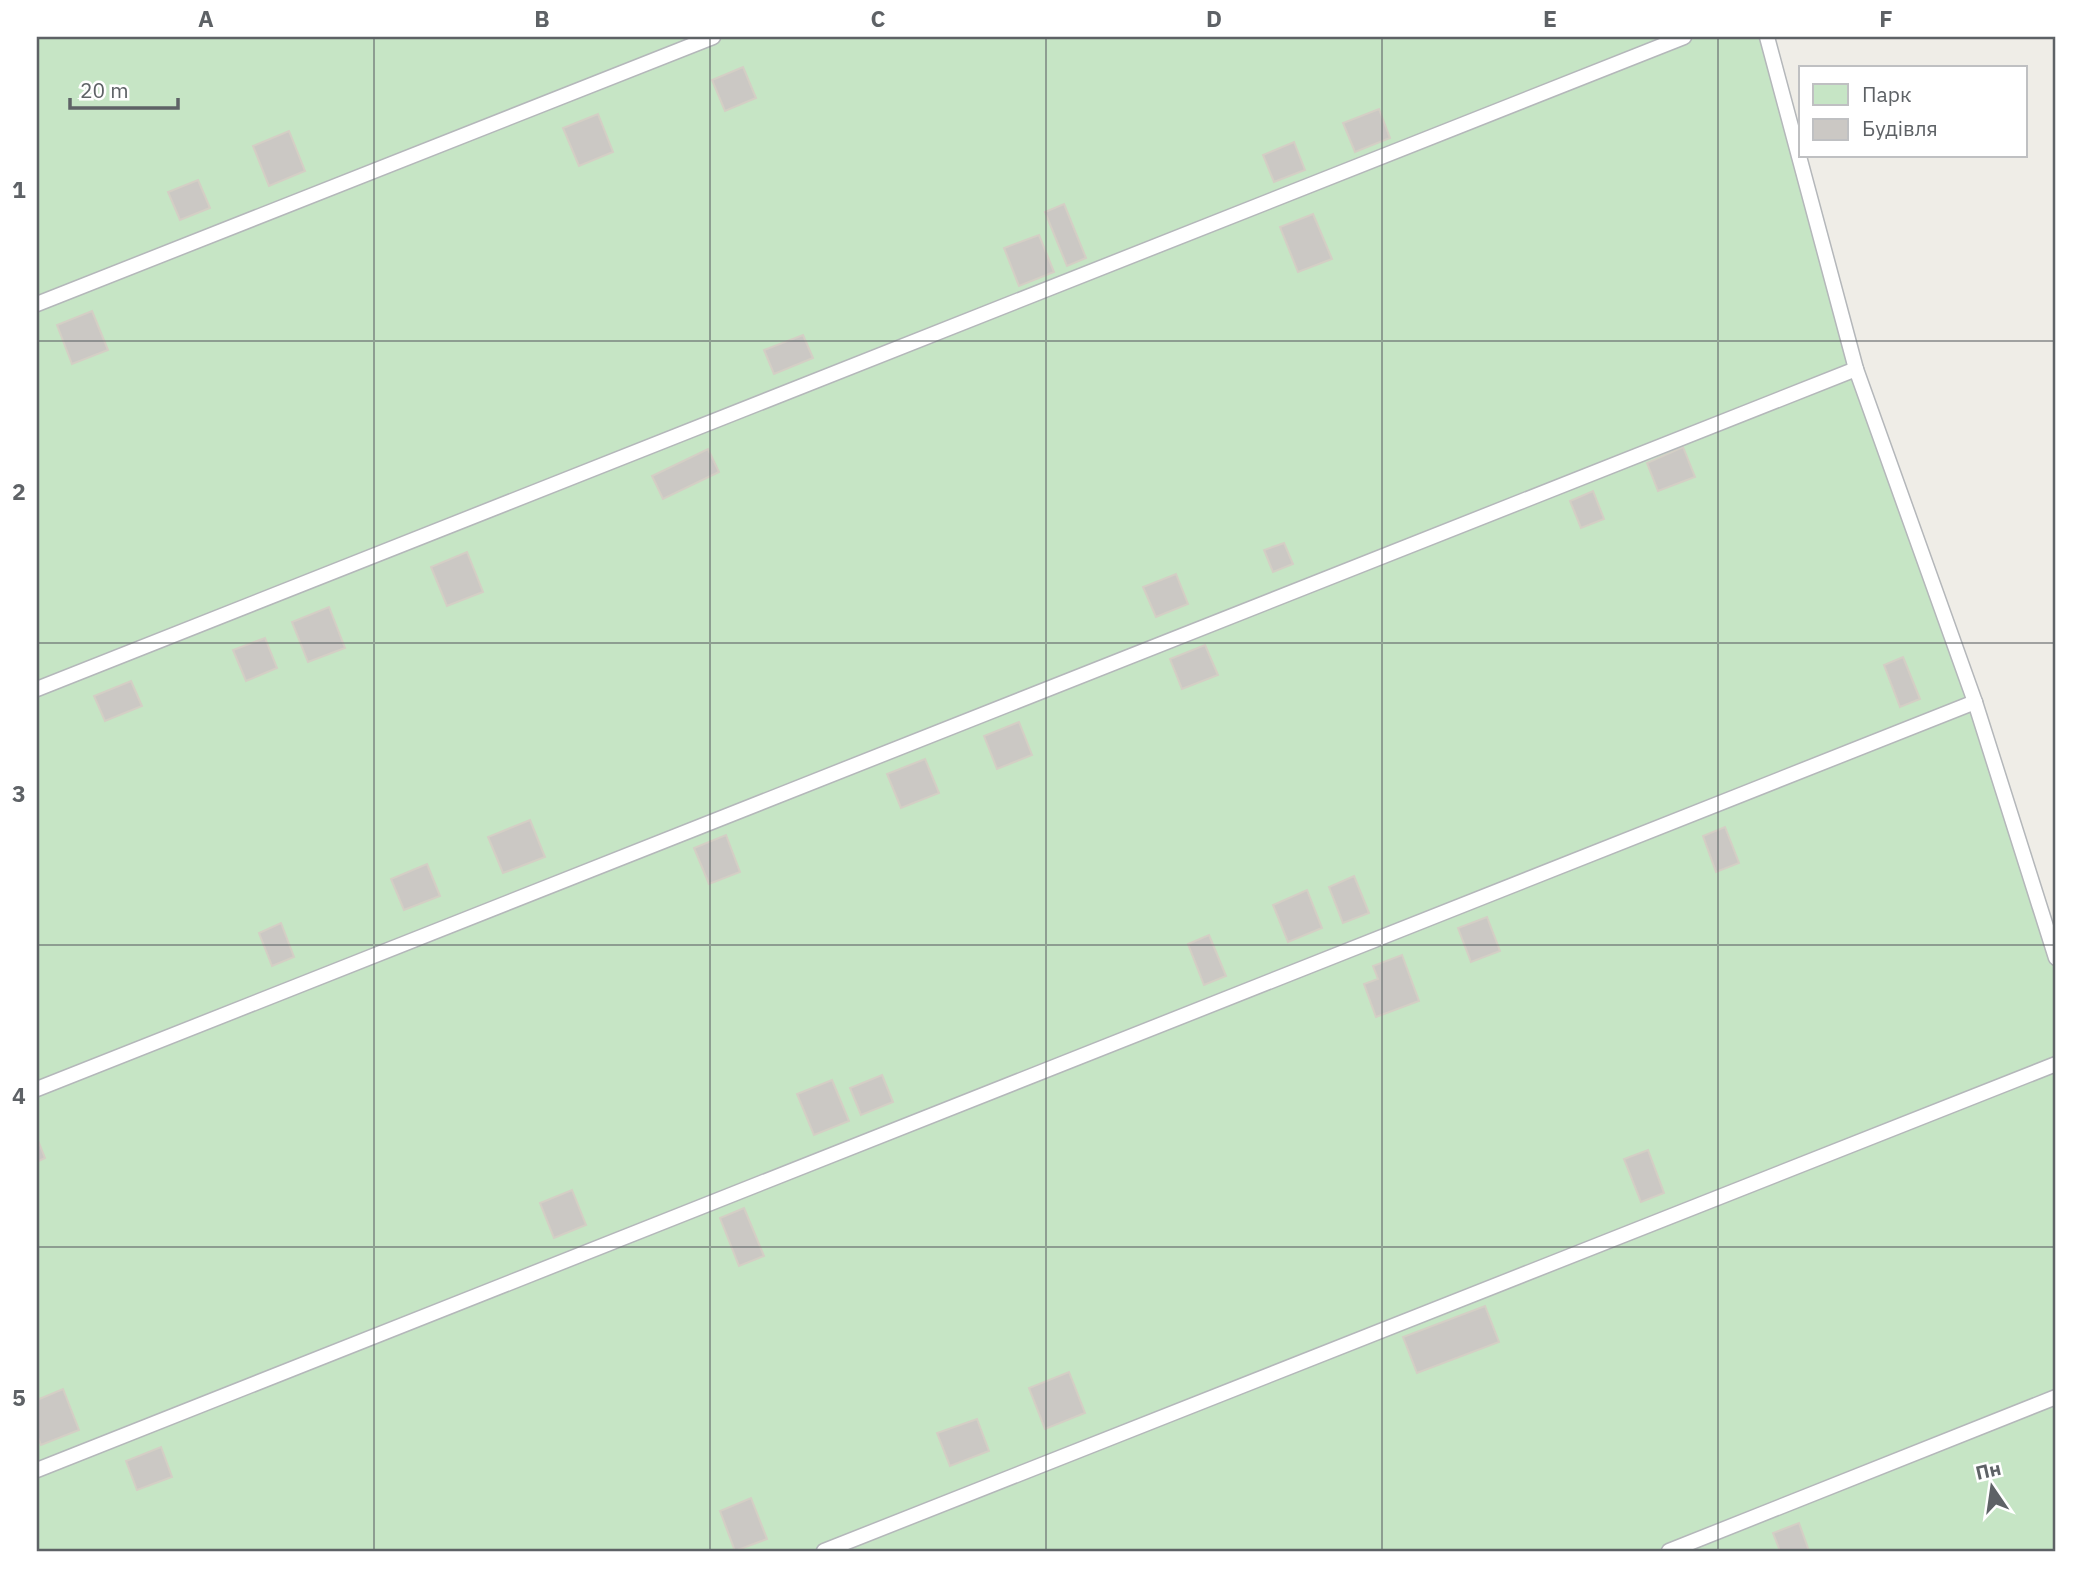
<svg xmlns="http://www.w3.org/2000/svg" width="2093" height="1588" font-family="'IBM Plex Sans',sans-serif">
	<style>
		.green { fill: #c6e5c5 }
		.building { fill: #cbc8c4; stroke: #d4cfc5; stroke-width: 2 }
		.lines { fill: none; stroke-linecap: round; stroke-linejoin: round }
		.service-casing { stroke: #b4b7ba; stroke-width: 17 }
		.service { stroke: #fff; stroke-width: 14 }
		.grid { fill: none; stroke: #5e6266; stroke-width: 2; stroke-opacity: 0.55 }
		.neatline { fill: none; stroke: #5e6266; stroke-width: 2.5 }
		.grid-label { font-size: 23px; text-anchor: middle; font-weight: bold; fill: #5e6266 }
	</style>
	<rect width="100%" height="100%" fill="#efede7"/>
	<!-- green -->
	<polygon class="green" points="37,37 1767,37 1856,369 2056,958 2056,1551 37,1551"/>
	<!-- building -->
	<g class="building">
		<polygon points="743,67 756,98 725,111 712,80"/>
		<polygon points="1379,109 1390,138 1355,152 1343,123"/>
		<polygon points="598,114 613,152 579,166 563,128"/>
		<polygon points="289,131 305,171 269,186 253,146"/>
		<polygon points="1294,142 1305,170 1274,182 1263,155"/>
		<polygon points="198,180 210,208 180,220 168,192"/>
		<polygon points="1064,204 1086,258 1067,266 1045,212"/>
		<polygon points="1313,214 1332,259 1298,272 1280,227"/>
		<polygon points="1039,235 1054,272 1019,286 1004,248"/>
		<polygon points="92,311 108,350 72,364 57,325"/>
		<polygon points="803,335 813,358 774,374 764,350"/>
		<polygon points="1683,447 1695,477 1658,491 1647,463"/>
		<polygon points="708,449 719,472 663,499 652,476"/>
		<polygon points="1593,491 1604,519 1581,528 1570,501"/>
		<polygon points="1284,543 1293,564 1273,572 1264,550"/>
		<polygon points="467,552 483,592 447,606 431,567"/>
		<polygon points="1176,574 1188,604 1156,617 1143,587"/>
		<polygon points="329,607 345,648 308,662 292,622"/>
		<polygon points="265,638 277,668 246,681 233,650"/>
		<polygon points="1205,645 1218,675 1182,689 1170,659"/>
		<polygon points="1903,657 1920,699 1900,707 1884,665"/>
		<polygon points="131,681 142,706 105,721 94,696"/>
		<polygon points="1019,722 1032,755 997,769 984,736"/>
		<polygon points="925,759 939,793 901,808 887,774"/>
		<polygon points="530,820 545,857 503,873 488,837"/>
		<polygon points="1725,827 1739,863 1716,872 1703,836"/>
		<polygon points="726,835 740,872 709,884 694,848"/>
		<polygon points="427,864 440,896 404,910 391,879"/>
		<polygon points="1354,876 1369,913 1343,923 1329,887"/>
		<polygon points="1307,890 1322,928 1288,942 1273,905"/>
		<polygon points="1487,917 1500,951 1471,962 1458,928"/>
		<polygon points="281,923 294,957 272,966 259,933"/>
		<polygon points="1209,935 1226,976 1204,985 1188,944"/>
		<polygon points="1402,955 1419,1001 1376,1017 1364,984 1378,979 1373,966"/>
		<polygon points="882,1075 893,1102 861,1115 850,1088"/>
		<polygon points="832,1080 849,1121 814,1135 797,1094"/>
		<polygon points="37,1138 45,1158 37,1162"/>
		<polygon points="1648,1150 1664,1193 1641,1202 1624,1159"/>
		<polygon points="572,1190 586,1225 554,1238 540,1203"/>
		<polygon points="744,1208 764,1256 739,1266 720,1218"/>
		<polygon points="1485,1306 1499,1342 1417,1373 1403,1337"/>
		<polygon points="1069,1372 1085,1413 1045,1429 1029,1388"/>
		<polygon points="63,1389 79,1430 41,1445 37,1435 37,1400"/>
		<polygon points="977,1419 989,1451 950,1466 937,1433"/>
		<polygon points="161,1447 172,1477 137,1490 126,1461"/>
		<polygon points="751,1498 767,1539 735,1551 720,1511"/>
		<polygon points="1799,1523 1809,1551 1780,1551 1773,1533"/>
	</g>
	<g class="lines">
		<!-- service casing -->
		<g class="service-casing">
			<g id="service">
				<polyline points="1767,37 1856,369 1975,702 2056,958"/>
				<polyline points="37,304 713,37"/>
				<polyline points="37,689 1684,37"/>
				<polyline points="37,1089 1856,369"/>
				<polyline points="37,1470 1975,702"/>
				<polyline points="824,1551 2056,1064"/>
				<polyline points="1669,1551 2056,1397"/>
			</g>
		</g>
		<!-- service -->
		<use href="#service" class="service"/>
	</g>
	<!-- grid -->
	<path class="grid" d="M374,37V1551M710,37V1551M1046,37V1551M1382,37V1551M1718,37V1551M37,341H2056M37,643H2056M37,945H2056M37,1247H2056"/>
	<!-- border -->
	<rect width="2093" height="1588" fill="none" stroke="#ffffff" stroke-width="77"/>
	<!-- legend -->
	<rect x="1799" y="66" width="228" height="91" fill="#ffffff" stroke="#bfc0c2" stroke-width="2"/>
	<rect x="1813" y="84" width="35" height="21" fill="#c6e5c5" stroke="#bfc0c2" stroke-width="2"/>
	<text x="1862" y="102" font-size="21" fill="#5e6266">Парк</text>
	<rect x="1813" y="119" width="35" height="21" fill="#cbc8c4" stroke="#bfc0c2" stroke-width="2"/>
	<text x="1862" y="136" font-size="21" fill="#5e6266">Будівля</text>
	<!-- north arrow -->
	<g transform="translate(1992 1487) rotate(347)" stroke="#ffffff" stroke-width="5" paint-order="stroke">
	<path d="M0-5L12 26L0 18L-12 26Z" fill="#5e6266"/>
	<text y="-10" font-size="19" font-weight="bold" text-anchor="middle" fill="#5e6266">Пн</text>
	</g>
	<!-- scale -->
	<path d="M70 98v10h108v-10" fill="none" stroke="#5e6266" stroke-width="3.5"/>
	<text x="80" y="98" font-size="21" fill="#5e6266" stroke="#ffffff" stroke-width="5" paint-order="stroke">20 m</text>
	<rect x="38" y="38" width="2016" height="1512" class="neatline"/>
	<g class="grid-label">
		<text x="206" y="27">A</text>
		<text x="542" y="27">B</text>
		<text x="878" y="27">C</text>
		<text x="1214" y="27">D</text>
		<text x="1550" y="27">E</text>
		<text x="1886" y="27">F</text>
		<text x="19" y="198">1</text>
		<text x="19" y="500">2</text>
		<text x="19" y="802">3</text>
		<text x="19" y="1104">4</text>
		<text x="19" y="1406">5</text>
	</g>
</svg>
